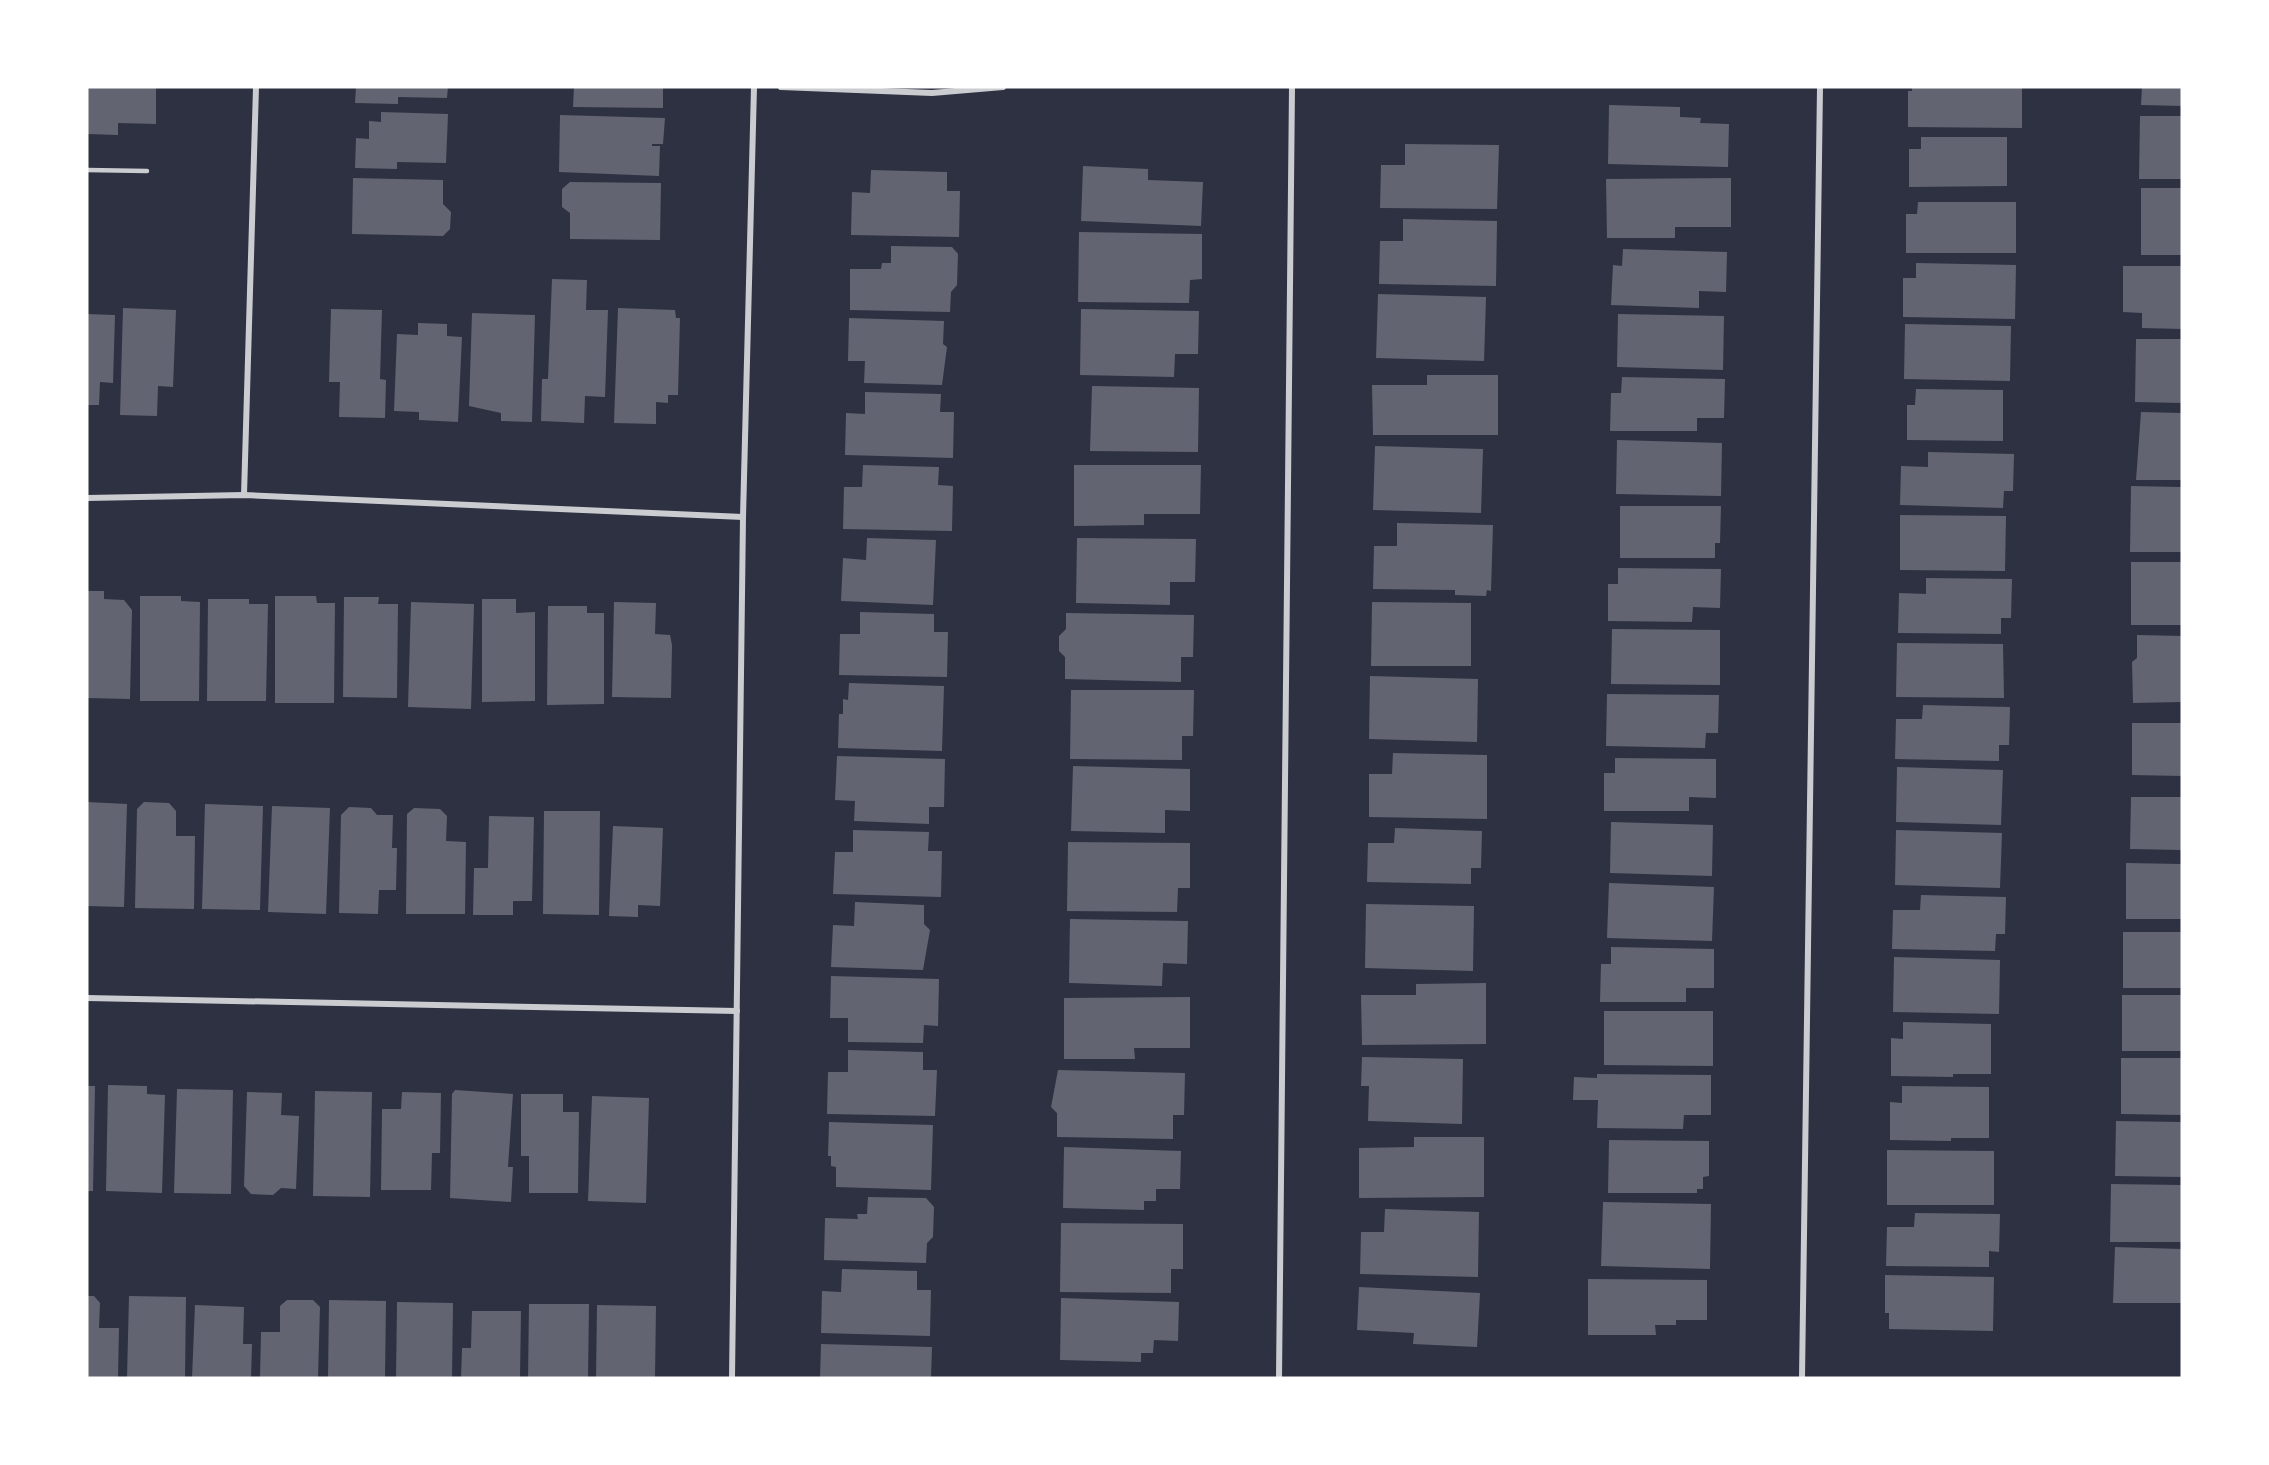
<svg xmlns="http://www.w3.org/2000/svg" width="2269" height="1465" font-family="Lora,serif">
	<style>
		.building { fill: #626471 }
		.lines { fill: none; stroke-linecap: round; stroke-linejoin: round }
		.service { stroke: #caccd0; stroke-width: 4.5 }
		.minor { stroke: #caccd0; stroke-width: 6 }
	</style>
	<rect width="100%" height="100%" fill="#2d3142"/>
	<!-- building -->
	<g class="building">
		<polygon points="87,87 156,87 156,124 118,123 118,135 87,134"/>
		<polygon points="356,87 448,87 447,98 398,97 398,104 355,103"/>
		<polygon points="574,87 663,87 663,108 573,107"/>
		<polygon points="1912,87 2022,87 2022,128 1908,127 1908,91 1912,91"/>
		<polygon points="2142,87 2182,87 2182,106 2141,105"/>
		<polygon points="1609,105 1680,107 1680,117 1701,118 1700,123 1729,124 1728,167 1608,164"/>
		<polygon points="381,112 448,114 446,163 397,162 397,169 355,168 356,138 369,139 369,121 381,122"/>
		<polygon points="560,115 665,118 663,144 652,144 652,146 660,146 659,176 559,172"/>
		<polygon points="2140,116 2182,116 2182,179 2139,179"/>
		<polygon points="1921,137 2007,137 2007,186 1909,187 1909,149 1921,149"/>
		<polygon points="1405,144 1499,145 1497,209 1380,208 1381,165 1405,165"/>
		<polygon points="1083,166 1148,169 1148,180 1203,182 1201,226 1081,221"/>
		<polygon points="871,170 947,172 947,191 960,191 959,237 851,235 852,192 870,193"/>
		<polygon points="353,178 443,180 443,204 451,212 450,229 443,236 352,234"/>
		<polygon points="1731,178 1731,227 1675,227 1675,238 1607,238 1606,179"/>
		<polygon points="570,182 661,183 660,240 570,239 570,213 562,207 562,189"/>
		<rect x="2141" y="188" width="41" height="67"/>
		<polygon points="1918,202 2016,202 2016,253 1906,253 1906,214 1917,214"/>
		<polygon points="1403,219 1497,221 1496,286 1379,284 1380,241 1403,241"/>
		<polygon points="1079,232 1202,234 1202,279 1190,280 1189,303 1078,302"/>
		<polygon points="891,246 952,247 958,254 957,285 951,292 950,312 850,310 850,269 881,269 882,263 891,263"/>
		<polygon points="1623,249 1727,252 1726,292 1699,291 1699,308 1611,305 1613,265 1622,266"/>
		<polygon points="1916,263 2016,265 2015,319 1903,317 1903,278 1916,278"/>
		<polygon points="2123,266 2182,266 2182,329 2142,328 2142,313 2123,312"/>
		<polygon points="552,279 587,280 586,310 608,310 605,397 585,396 584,423 541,421 542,379 548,379"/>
		<polygon points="1378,294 1486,297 1484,361 1376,358"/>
		<polygon points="123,308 176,310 173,387 158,386 157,416 120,415"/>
		<polygon points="618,308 675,310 676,318 680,318 678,395 668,395 668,403 656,402 656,424 614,423"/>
		<polygon points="331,309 382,310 380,379 386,380 385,418 339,417 340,382 329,382"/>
		<polygon points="1081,309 1199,311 1198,354 1175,354 1174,377 1080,375"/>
		<polygon points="472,313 535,315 532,422 501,421 501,413 469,406"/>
		<polygon points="87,314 115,315 113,383 100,382 99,405 87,405"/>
		<polygon points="1618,314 1724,316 1723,370 1617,367"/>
		<polygon points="849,318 944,321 943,344 947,347 942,385 864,383 865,361 848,361"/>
		<polygon points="418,323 447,324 447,336 462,337 458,422 419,420 419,412 394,411 397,334 418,335"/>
		<polygon points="1905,324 2011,326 2010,381 1904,379"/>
		<polygon points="2136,339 2182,339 2182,403 2135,402"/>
		<polygon points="1427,375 1498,375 1498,435 1373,435 1372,385 1427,385"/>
		<polygon points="1622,377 1725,379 1724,418 1697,418 1697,431 1610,431 1611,393 1621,393"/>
		<polygon points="1092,386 1199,388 1198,452 1090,451"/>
		<polygon points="1916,389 2003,390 2003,441 1907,440 1907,405 1915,405"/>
		<polygon points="865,392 941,394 940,412 954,412 953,458 845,455 846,413 865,414"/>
		<polygon points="2141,412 2182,413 2182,480 2136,480"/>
		<polygon points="1617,440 1722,443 1721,496 1616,494"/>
		<polygon points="1375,446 1483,449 1481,513 1373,510"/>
		<polygon points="1928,452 2014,454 2013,491 2004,491 2003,508 1900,505 1901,466 1928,467"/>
		<polygon points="863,465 939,467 938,485 953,486 952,531 843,529 844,487 862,487"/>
		<polygon points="1074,465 1201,465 1200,514 1144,514 1144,525 1074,526"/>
		<polygon points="2131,486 2182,487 2182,552 2130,552"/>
		<polygon points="1620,506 1721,506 1720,543 1715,543 1715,558 1620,558"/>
		<polygon points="1900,515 2006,516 2005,571 1900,570"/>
		<polygon points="1397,523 1493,525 1491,591 1487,590 1486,596 1455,595 1455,590 1373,589 1374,546 1397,546"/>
		<polygon points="867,538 936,540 933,605 841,601 843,558 866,560"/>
		<polygon points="1077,538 1196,539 1195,582 1170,582 1170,605 1076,603"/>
		<rect x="2131" y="562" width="51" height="63"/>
		<polygon points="1618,568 1721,569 1720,608 1693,607 1692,622 1608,621 1608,584 1618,584"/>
		<polygon points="1926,578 2012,579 2011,618 2001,618 2001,634 1898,633 1899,593 1926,594"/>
		<polygon points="87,591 104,591 104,599 124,600 132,610 130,699 87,698"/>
		<polygon points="140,596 181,596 181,601 200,602 199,701 140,701"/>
		<polygon points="275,596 316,596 317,603 335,603 334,703 275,703"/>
		<polygon points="344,597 379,597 378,604 398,604 397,698 343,697"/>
		<polygon points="208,599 249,599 249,604 268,604 266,701 207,701"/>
		<polygon points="482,599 516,599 516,613 535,612 535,701 482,702"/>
		<polygon points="411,602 474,604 471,709 408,707"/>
		<polygon points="614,602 656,603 655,634 670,635 672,645 671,698 612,697"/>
		<polygon points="1372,602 1471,603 1471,666 1371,666"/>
		<polygon points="548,606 587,606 587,613 604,613 604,704 547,705"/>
		<polygon points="860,612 934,614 934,632 948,632 947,677 839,675 840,634 860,634"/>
		<polygon points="1066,613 1194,615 1193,657 1181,657 1181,682 1065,679 1065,657 1059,651 1059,636 1066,629"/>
		<polygon points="1612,629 1720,630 1720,685 1611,684"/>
		<polygon points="2137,635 2182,636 2182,702 2133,703 2132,662 2137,658"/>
		<polygon points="1897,643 2003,644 2004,698 1896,697"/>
		<polygon points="1370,676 1478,679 1477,742 1369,739"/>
		<polygon points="849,683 944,686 942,751 838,748 839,714 843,714 843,699 848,700"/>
		<polygon points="1071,690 1194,690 1193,736 1182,736 1182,760 1070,759"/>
		<polygon points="1607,694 1719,695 1718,733 1706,733 1705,748 1606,746"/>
		<polygon points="1923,705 2010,707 2009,745 1999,745 1999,761 1895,759 1896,719 1922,719"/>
		<polygon points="2132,723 2182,723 2182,776 2132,775"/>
		<polygon points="1393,753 1487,755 1487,819 1369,817 1369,774 1392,774"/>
		<polygon points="837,756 945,759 944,807 929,807 929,824 854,821 855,801 835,800"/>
		<polygon points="1615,758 1716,759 1716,798 1689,797 1689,811 1604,811 1604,773 1615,773"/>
		<polygon points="1073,766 1190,769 1190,811 1165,810 1165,833 1071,831"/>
		<polygon points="1897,767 2003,770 2001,825 1896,822"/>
		<polygon points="2131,797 2182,797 2182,850 2130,849"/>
		<polygon points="87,802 127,804 124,907 87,906"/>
		<polygon points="144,802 169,803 176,811 176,836 195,836 194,909 135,908 137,809"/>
		<polygon points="205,804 263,806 260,910 202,909"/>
		<polygon points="272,806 330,808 326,914 268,912"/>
		<polygon points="349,807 371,808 377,815 393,815 392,848 397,848 396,890 379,890 378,914 339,913 341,815"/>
		<polygon points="414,808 440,809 447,816 446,841 466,842 465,914 406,914 407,814"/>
		<polygon points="544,811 600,811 599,915 543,914"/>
		<polygon points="489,816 534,817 532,901 513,901 513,915 473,915 474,868 488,868"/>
		<polygon points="1611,822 1713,825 1712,876 1610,873"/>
		<polygon points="613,826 663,828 660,906 638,905 638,917 609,916"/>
		<polygon points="1395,828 1482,831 1481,868 1471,868 1471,884 1367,882 1368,843 1394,843"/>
		<polygon points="853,830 929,832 928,851 942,851 941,897 833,894 835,852 853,852"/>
		<polygon points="1896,830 2002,833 2000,888 1895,885"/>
		<polygon points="1068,842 1190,843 1190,888 1178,888 1177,912 1067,911"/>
		<polygon points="2126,863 2182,864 2182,919 2126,919"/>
		<polygon points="1609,883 1714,887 1712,941 1607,938"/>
		<polygon points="1921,895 2006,897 2005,934 1996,934 1995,951 1892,949 1893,910 1920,910"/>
		<polygon points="855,902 924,905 924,924 930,930 923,970 831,967 833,925 854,926"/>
		<polygon points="1366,904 1474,906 1473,971 1365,968"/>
		<polygon points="1070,919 1188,921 1187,964 1163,963 1162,986 1069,983"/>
		<rect x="2123" y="932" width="59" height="56"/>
		<polygon points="1611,947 1714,949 1714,988 1686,988 1686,1002 1600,1002 1601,964 1611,964"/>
		<polygon points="1894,957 2000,960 1999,1014 1893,1012"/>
		<polygon points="831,976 939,979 938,1026 924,1025 923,1043 848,1042 848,1018 830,1018"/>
		<polygon points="1486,983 1486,1044 1362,1045 1361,995 1416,995 1416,984"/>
		<rect x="2122" y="995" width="60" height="56"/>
		<polygon points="1190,997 1190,1048 1134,1048 1135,1059 1064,1059 1064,998"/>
		<polygon points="1604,1011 1713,1011 1713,1066 1604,1065"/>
		<polygon points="1903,1022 1991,1024 1991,1074 1953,1074 1953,1077 1891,1076 1891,1038 1903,1039"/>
		<polygon points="848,1050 923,1052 923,1070 937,1070 935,1116 827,1114 828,1072 848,1072"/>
		<polygon points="1362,1057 1463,1059 1462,1124 1368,1121 1369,1086 1361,1086"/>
		<polygon points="2121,1058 2182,1058 2182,1115 2121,1114"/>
		<polygon points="1058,1070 1185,1073 1184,1115 1173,1115 1173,1139 1057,1137 1057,1113 1051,1107"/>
		<polygon points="1597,1074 1711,1075 1711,1115 1684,1115 1683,1129 1597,1128 1598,1100 1573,1100 1574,1077 1597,1078"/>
		<polygon points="108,1085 147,1086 147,1094 165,1095 162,1193 106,1191"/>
		<polygon points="87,1086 95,1086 93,1191 87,1191"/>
		<polygon points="1902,1086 1989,1087 1989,1138 1951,1138 1951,1141 1890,1140 1890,1102 1902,1103"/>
		<polygon points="177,1089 233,1090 231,1194 174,1193"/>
		<polygon points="455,1090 513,1094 508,1167 513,1167 511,1202 450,1198 452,1094"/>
		<polygon points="315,1091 372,1092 370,1197 313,1196"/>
		<polygon points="247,1092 282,1093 281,1115 299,1116 296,1189 281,1188 273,1195 251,1194 244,1186"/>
		<polygon points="402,1092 441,1093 440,1153 432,1153 431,1190 381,1190 382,1109 401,1109"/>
		<polygon points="521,1094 563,1094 563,1112 579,1112 578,1193 529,1193 529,1156 521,1156"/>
		<polygon points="592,1096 649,1098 646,1203 588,1201"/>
		<polygon points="2116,1121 2182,1122 2182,1177 2115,1176"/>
		<polygon points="829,1122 933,1125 931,1190 836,1187 836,1167 831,1166 831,1156 828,1156"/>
		<polygon points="1414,1137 1484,1137 1484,1197 1359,1198 1359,1148 1414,1147"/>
		<polygon points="1609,1140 1709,1141 1709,1176 1703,1177 1703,1189 1697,1189 1697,1193 1608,1193"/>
		<polygon points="1064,1147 1181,1151 1180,1189 1156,1189 1156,1201 1144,1201 1144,1210 1063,1208"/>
		<polygon points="1887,1150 1994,1151 1994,1205 1887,1205"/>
		<polygon points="2111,1184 2182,1185 2182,1242 2110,1242"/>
		<polygon points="868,1197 926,1198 934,1207 933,1237 927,1243 926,1263 824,1260 825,1218 858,1219 857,1214 867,1214"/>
		<polygon points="1603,1202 1711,1204 1710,1269 1601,1266"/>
		<polygon points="1385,1209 1479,1212 1478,1277 1360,1274 1361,1232 1384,1232"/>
		<polygon points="1915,1213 2000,1214 1999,1252 1989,1251 1989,1267 1886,1266 1887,1227 1914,1227"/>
		<polygon points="1061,1223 1183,1224 1183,1269 1171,1269 1171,1293 1060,1292"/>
		<polygon points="2115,1247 2182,1249 2182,1303 2113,1303"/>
		<polygon points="842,1269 917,1271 917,1290 931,1290 930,1336 821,1333 822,1291 841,1292"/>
		<polygon points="1885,1275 1994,1277 1993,1331 1889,1329 1889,1313 1885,1313"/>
		<polygon points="1588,1279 1707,1280 1707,1320 1676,1320 1676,1325 1655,1325 1656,1335 1588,1335"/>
		<polygon points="1359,1287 1480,1293 1477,1347 1413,1344 1414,1333 1357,1330"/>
		<polygon points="87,1296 94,1296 100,1303 99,1328 119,1328 118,1378 87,1378"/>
		<polygon points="129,1296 186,1297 185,1378 127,1378"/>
		<polygon points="1061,1298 1179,1302 1178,1341 1154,1340 1153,1353 1141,1353 1141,1362 1060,1360"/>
		<polygon points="287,1300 313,1300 320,1307 318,1378 260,1378 261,1332 280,1332 280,1306"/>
		<polygon points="329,1300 386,1301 385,1378 328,1378"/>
		<polygon points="397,1302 453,1303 452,1378 396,1378"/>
		<polygon points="529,1304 589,1304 588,1378 528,1378"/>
		<polygon points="195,1305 244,1307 243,1344 252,1344 251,1378 192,1378"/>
		<polygon points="597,1305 656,1306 655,1378 596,1378"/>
		<polygon points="472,1311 521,1311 520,1378 461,1378 462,1348 471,1348"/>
		<polygon points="821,1344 932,1347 931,1378 820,1378"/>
	</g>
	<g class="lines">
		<!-- service -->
		<polyline class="service" points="87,170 147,171"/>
		<!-- minor -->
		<g class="minor">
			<polyline points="781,87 932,93 1003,87"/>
			<polyline points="244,495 256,87"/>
			<polyline points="87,498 244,495 743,517"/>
			<polyline points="87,998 737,1011"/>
			<polyline points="732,1378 743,517 754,87"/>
			<polyline points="1279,1378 1292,87"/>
			<polyline points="1802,1378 1820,87"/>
		</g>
	</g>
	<!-- border -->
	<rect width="2269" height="1465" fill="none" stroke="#ffffff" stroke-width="177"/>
</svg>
